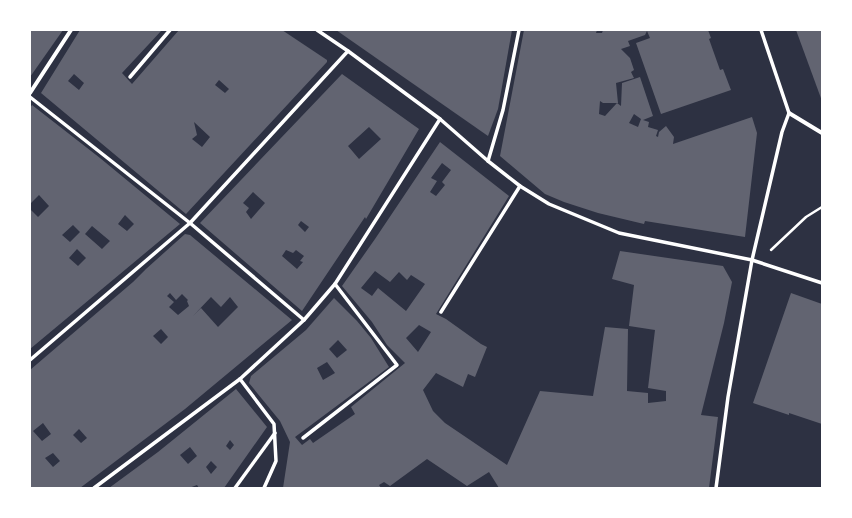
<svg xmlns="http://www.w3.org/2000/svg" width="852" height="518" font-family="Merriweather,serif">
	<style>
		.building { fill: #626471; fill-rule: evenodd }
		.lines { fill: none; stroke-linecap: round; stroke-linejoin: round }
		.path { stroke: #fff; stroke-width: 2.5 }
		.pedestrian { stroke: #fff; stroke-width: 3.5 }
		.minor { stroke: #fff; stroke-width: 4 }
	</style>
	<rect width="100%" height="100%" fill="#2d3142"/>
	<!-- building -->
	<g class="building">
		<polygon points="30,30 63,30 30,77"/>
		<path d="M80,30H162L122,73L132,84L179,30H282L327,60V62L186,214L41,93ZM74,74L84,83L79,90L68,81ZM219,80L229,89L225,93L215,85ZM194,122L210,137L202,147L192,139L197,135Z"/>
		<polygon points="336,30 512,30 498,109 488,136"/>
		<path d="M524,30H597L596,33H602L603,30H665L666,31L670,30H708L711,38L709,39L720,70L723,69L731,90L661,114L636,43L650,38L647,31L645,35L628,41L630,46L621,49L630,58L634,70L631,72L634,78L616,83L618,103H603L600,101L599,114L605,116L617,103L621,106L622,83L640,77L653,116L643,120L649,122L648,127L658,130L656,136L658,137L659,132L666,126L674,137L673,144L752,117L757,133L745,237L645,221L644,224L598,213L564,202L545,194L500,156ZM634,114L641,119L638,127L629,123Z"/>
		<polygon points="796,30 822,30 822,101"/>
		<path d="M342,74L419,129L366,219L365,217L302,311L200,223ZM369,127L381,139L359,159L348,146ZM253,192L265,203L251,219L246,212L249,208L243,203ZM301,221L309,227L305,232L298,225ZM286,250L293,253L296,250L304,256L300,261L303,262L297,269L282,256Z"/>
		<path d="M32,105L100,158L180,224L30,349V209L38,217L49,206L39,195L30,204V108ZM125,215L134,224L127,231L118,224ZM73,225L80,232L70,242L62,235ZM92,226L110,241L102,249L85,234ZM77,249L86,258L78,266L69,258Z"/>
		<path d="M440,142L509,196L436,314L446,319L481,344L487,347L475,377L468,374L463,387L436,373L423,390L433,411L445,423L507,465L540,391L593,396L605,327L628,329L627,391L648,393V403L666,401V391L648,388L655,330L629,326L634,285L612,279L620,251L723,266L732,282L724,323L701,415L718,417L709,488H499L489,472L467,486L427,459L390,486L384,482L379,485L381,488H283L290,442L280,421L249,383L251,376L306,330L334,298L357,321L371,338L389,367L295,437L302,445L310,439L313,443L355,414L351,407L405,363L387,345L372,322L342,286L375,239ZM442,163L451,170L442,182L445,185L436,196L430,192L437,181L431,178ZM375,271L390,282L399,272L407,280L411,275L425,284L406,311L378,288L372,296L361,288ZM419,325L431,332L418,352L406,338ZM338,340L347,350L337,358L329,349ZM327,362L335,373L323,380L317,368Z"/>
		<path d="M185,234L190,235L292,320L185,409L80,488H30V370L133,282L146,269ZM170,293L176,300L182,294L188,300L187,301L189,306L178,315L169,307L174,302L167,296ZM211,297L221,307L230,297L238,307L218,327L201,308L193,316ZM161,329L168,337L161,344L153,336ZM43,423L51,434L42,441L33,431ZM79,429L87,438L81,443L73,435ZM53,453L60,461L53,467L45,458Z"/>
		<polygon points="791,293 822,304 822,424 789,413 789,415 753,403"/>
		<path d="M236,389L267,427L224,488H199L197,485L189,488H109L158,452ZM230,440L234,445L230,450L226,446ZM190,447L197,456L188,464L180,455ZM211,461L217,467L211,474L206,467Z"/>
	</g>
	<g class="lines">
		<!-- path -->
		<polyline class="path" points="771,250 806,217 822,207"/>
		<!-- pedestrian -->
		<g class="pedestrian">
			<polyline points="317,30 348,51 440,119 488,161 520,186 549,204 619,233 752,260 822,283"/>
			<polyline points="130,77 170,30"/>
			<polyline points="30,97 190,223 304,320"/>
			<polyline points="488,161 503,110 519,30"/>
			<polyline points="441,312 520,186"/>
			<polyline points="30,360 190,223 348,51"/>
			<polyline points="240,379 274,424 276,461 264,488"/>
			<polyline points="303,438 397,365 335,284"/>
			<polyline points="94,488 240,379 304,320 335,284 440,119"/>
			<polyline points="235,488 275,433"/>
			<polyline points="716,488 728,397 752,260 782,132 789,113 761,30"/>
		</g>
		<!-- minor -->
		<g class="minor">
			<polyline points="30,93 71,30"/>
			<polyline points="789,113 822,133"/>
		</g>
	</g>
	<!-- border -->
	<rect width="852" height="518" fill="none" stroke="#ffffff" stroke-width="62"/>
</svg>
